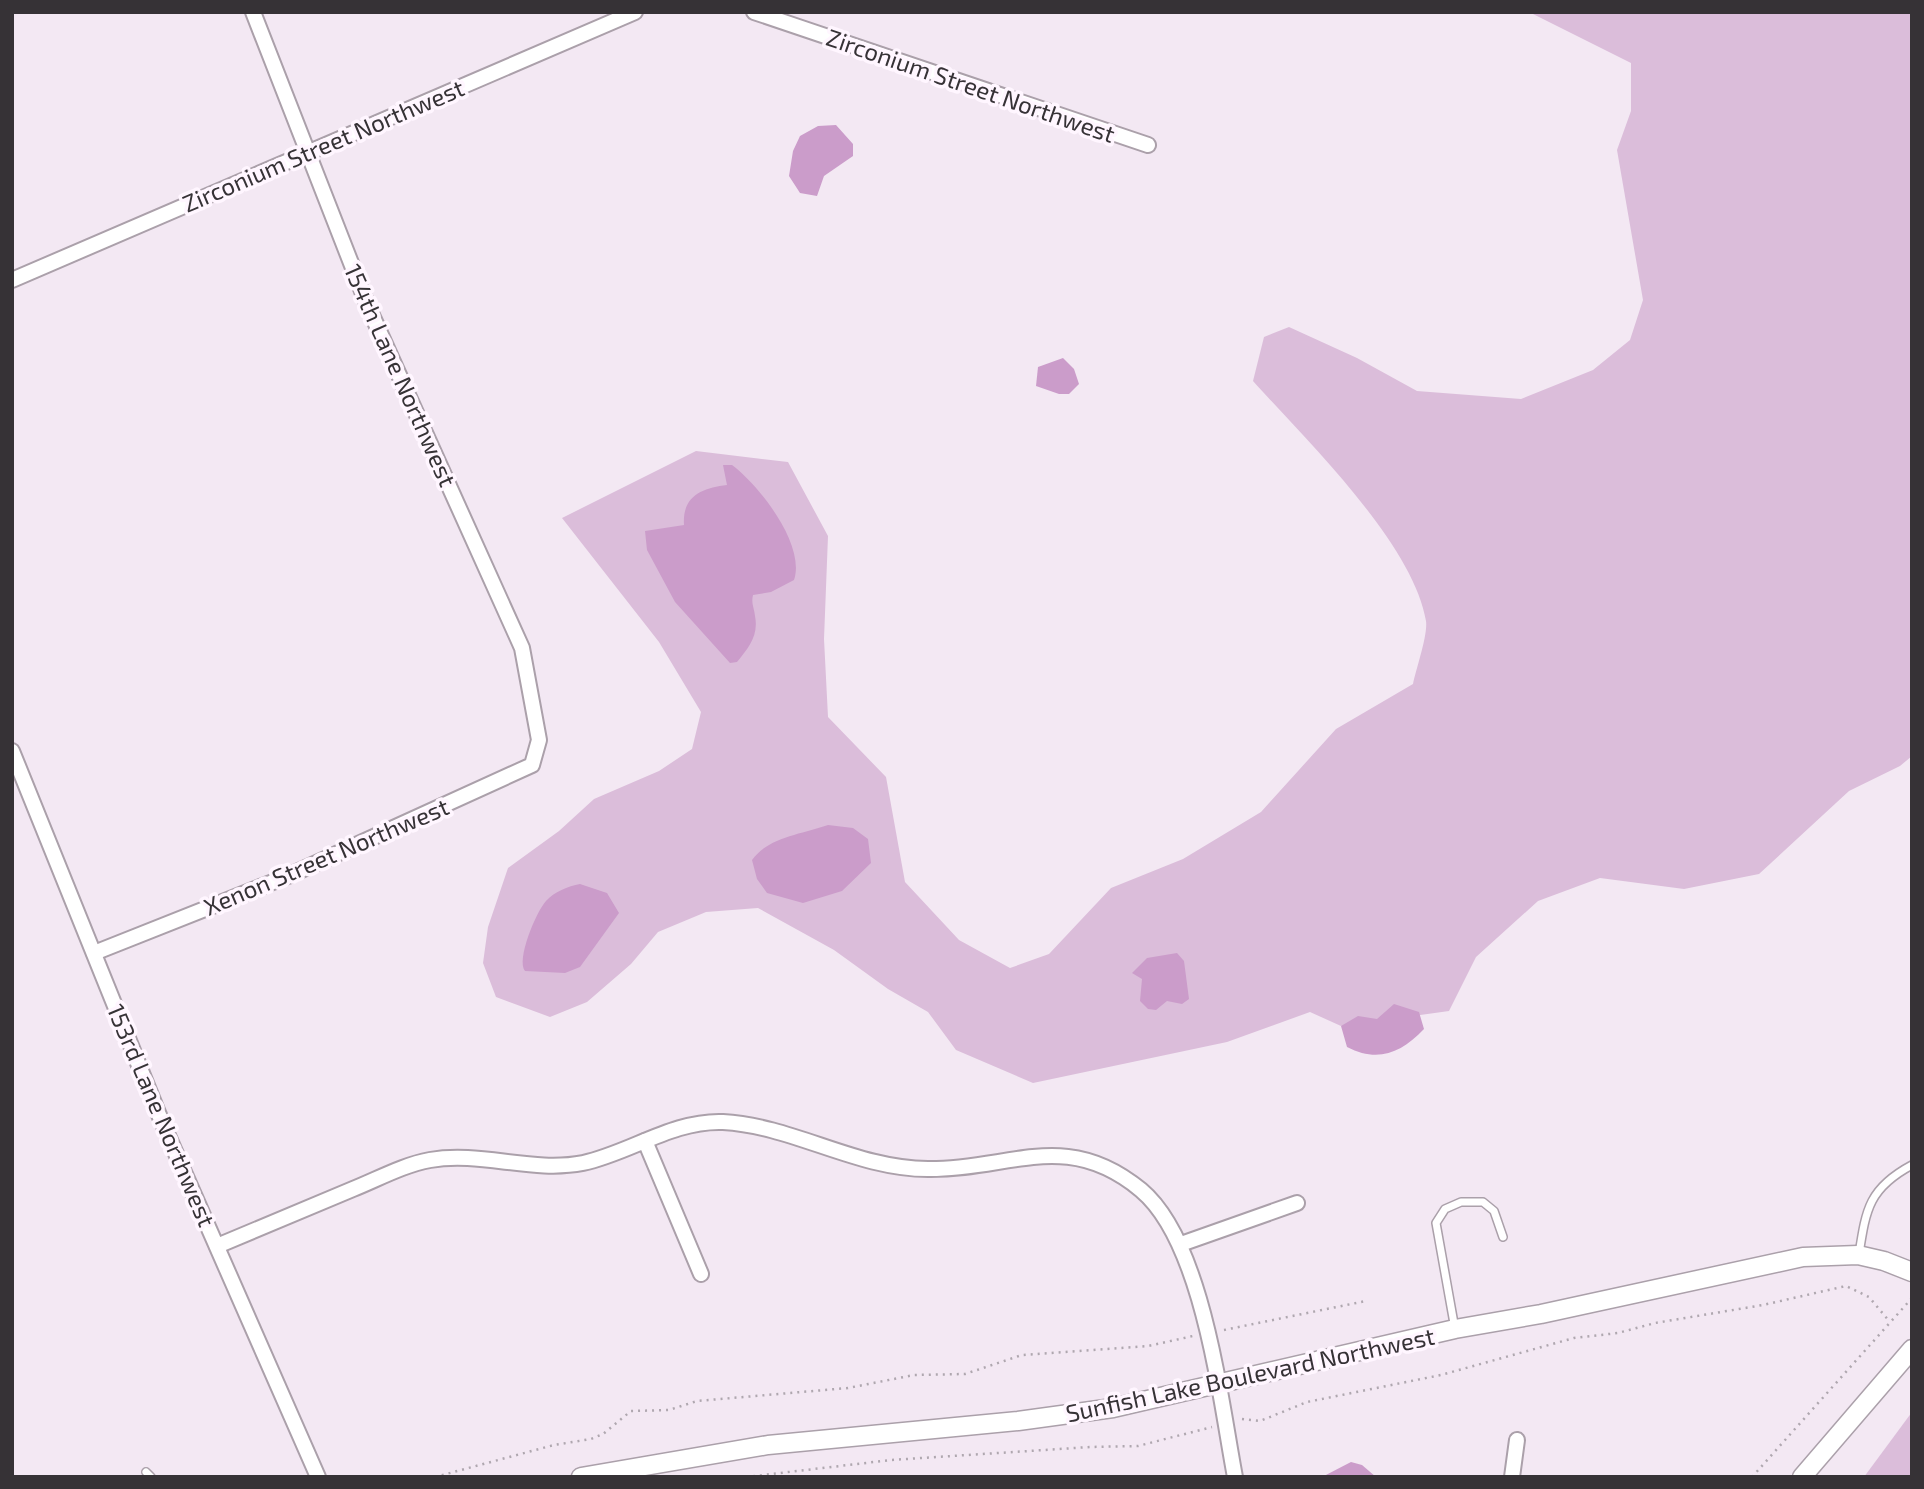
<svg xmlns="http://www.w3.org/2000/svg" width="1924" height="1489" font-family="'Exo 2',sans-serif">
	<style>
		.green { fill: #dbbdda }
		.water { fill: #cb9cca }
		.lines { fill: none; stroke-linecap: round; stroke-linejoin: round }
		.service-casing { stroke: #aba0aa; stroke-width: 10 }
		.minor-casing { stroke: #aba0aa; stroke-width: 18 }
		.tertiary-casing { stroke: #aba0aa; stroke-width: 21 }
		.path { stroke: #afa7af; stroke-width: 2.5; stroke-dasharray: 2 5; stroke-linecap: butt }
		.service { stroke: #fff; stroke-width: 7 }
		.minor { stroke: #fff; stroke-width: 14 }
		.tertiary { stroke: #fff; stroke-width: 18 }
		.labels { text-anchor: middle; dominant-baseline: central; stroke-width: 7; stroke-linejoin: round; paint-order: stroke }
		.street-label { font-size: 24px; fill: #363236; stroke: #fff6ff }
	</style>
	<rect width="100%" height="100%" fill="#f3e8f3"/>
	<!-- green -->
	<g class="green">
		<path d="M1529,12H1912V756L1900,766L1849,791L1759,874L1684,889L1600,878L1538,901L1476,957L1449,1011L1341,1026L1310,1012L1227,1042L1033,1083L956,1050L928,1012L888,989L834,950L758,908L706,912L658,932L631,964L587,1002L550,1017L496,997L483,963L488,927L508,868L559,831L594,799L659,771L692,749L701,712L659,642L562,518L696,451L788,462L828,536L824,639L828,717L886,777L905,882L959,940L1010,968L1049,954L1111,888L1183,859L1261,812L1336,729L1413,684C1416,669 1428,635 1426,621C1413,543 1306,440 1253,381L1264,337L1289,327L1357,358L1417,391L1521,399L1593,370L1630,340L1643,300L1617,150L1631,111V63Z"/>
		<polygon points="1912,1412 1912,1477 1864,1477"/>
	</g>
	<!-- water -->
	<g class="water">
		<polygon points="836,125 853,144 853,156 824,176 817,196 800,193 789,176 793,151 800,136 818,126"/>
		<polygon points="1063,358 1074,369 1079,384 1069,394 1059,394 1036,386 1038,367"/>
		<path d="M723,465H732C759,485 806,545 794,580L771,592L753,595C751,604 754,607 755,616C759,636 748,648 737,662L730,663L675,602L647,550L645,531L684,525C682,496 702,488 727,485Z"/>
		<path d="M828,825L853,828L868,839L871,863L842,891L803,903L767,893L757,879L752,860C768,837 803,834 828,825Z"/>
		<path d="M580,884L607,893L619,913L580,967L565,973L525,971C516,960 536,912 546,901C554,892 568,886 580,884Z"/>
		<polygon points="1177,953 1184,961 1189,999 1182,1004 1167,1001 1156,1010 1148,1009 1140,1001 1142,979 1132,973 1147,958"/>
		<path d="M1394,1004L1419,1012L1424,1029C1401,1053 1378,1063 1347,1047L1341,1026L1358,1016L1377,1019Z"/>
		<polygon points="1351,1462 1362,1465 1376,1477 1322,1477"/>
	</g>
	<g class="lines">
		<!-- service casing -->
		<g class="service-casing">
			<g id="service">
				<path d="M1859,1254C1866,1209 1869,1188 1912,1165"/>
				<polyline points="1455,1329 1436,1223 1445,1209 1461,1202 1483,1202 1494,1211 1503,1237"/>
				<polyline points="146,1472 151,1477"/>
			</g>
		</g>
		<!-- minor casing -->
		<g class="minor-casing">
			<g id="minor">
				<polyline points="754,12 1148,145"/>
				<polyline points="12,280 635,12"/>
				<polyline points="12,751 159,1115 318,1477"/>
				<polyline points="94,953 288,876 532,765 539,740 522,648 367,304 253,12"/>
				<polyline points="645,1141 701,1274"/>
				<polyline points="1181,1244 1297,1203"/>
				<path d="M217,1246C262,1227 307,1208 353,1189C378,1179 403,1165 430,1160C481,1151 532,1173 583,1163C630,1153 673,1120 723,1122C794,1126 856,1169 928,1169C1010,1170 1066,1128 1141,1190C1203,1242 1220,1398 1235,1477"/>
				<polyline points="1512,1477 1517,1440"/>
			</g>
		</g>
		<!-- tertiary casing -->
		<g class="tertiary-casing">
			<g id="tertiary">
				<polyline points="581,1477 768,1445 1018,1421 1113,1408 1455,1329 1541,1314 1803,1257 1858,1255 1884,1261 1912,1272"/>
				<polyline points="1802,1477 1912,1349"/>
			</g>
		</g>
		<!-- path -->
		<g class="path">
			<polyline points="1224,1330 1366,1301"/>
			<polyline points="1242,1419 1260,1421 1307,1402 1441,1375 1574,1338 1618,1333 1655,1323 1763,1305 1846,1286 1869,1297 1890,1322"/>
			<polyline points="435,1477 554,1445 591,1439 603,1434 631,1411 669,1410 697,1401 848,1388 914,1375 965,1374 1022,1355 1148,1346 1193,1336"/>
			<polyline points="746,1477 891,1460 1090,1447 1138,1446 1212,1427"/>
			<polyline points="1752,1477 1912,1298"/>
		</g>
		<!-- service -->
		<use href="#service" class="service"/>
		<!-- minor -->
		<use href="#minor" class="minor"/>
		<!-- tertiary -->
		<use href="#tertiary" class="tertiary"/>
	</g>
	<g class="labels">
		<!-- street labels -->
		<g class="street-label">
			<text transform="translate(971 85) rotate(19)">Zirconium Street Northwest</text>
			<text transform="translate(323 145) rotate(-23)">Zirconium Street Northwest</text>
			<text transform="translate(401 375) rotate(66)">154th Lane Northwest</text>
			<text transform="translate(326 856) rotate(-23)">Xenon Street Northwest</text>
			<text transform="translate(162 1115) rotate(67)">153rd Lane Northwest</text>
			<text transform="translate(1250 1374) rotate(-12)">Sunfish Lake Boulevard Northwest</text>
		</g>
	</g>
	<!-- border -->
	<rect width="1924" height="1489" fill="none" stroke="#363236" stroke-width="28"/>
</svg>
